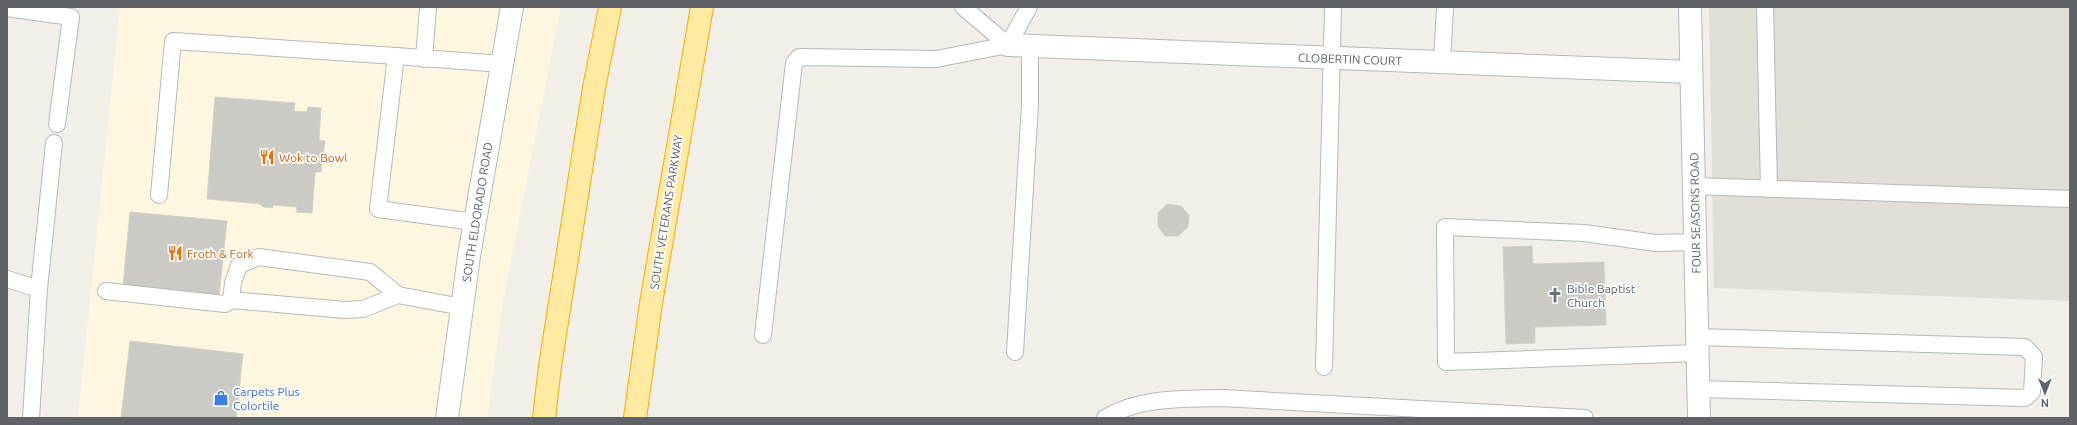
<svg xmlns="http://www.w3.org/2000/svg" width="2077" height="425" font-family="Ubuntu,sans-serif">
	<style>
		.commercial { fill: #fef7e0 }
		.education { fill: #e1ded6 }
		.building { fill: #cccac5; stroke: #d6d1c6 }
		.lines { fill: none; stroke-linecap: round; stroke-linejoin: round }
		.service-casing { stroke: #b5b8bc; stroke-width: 18 }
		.minor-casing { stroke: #b5b8bc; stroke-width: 24 }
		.trunk-casing { stroke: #f9ab00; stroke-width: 24 }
		.service { stroke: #fff; stroke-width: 16 }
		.minor { stroke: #fff; stroke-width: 22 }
		.trunk { stroke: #feeaa1; stroke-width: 22 }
		.labels { text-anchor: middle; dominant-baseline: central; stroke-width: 3.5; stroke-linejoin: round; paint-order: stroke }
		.street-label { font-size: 12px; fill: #5f6368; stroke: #fff }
		.food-label { font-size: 12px; fill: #c56008; stroke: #fff; text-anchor: start }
		.worship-label { font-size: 12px; fill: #5b616d; stroke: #fff; text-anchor: start }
		.shop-label { font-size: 12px; fill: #366cbe; stroke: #fff; text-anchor: start }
	</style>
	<rect width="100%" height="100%" fill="#f1efe8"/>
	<!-- commercial -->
	<polygon class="commercial" points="120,7 561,7 504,295 487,418 78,418"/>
	<!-- education -->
	<polygon class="education" points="1709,7 2070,7 2070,301 1714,288"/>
	<!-- building -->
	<g class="building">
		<polygon points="215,97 295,103 294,111 307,112 308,107 321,108 319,140 325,141 321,172 315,172 312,213 296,212 297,207 274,205 272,208 263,207 260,204 207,199"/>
		<polygon points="1167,204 1181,206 1189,215 1188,227 1178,236 1165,236 1158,226 1158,213"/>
		<polygon points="130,212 227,221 219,296 123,285"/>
		<polygon points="1532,246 1533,264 1604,262 1606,325 1535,327 1535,343 1506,344 1503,247"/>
		<polygon points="130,341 243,354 236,418 121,418"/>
	</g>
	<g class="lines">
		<!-- service casing -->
		<g class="service-casing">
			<g id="service">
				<polyline points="963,7 1008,45"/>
				<polyline points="1765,7 1769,189"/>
				<polyline points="7,8 71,17 57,124"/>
				<polyline points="1008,45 1029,7"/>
				<polyline points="424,59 428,7"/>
				<polyline points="1442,62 1445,7"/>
				<polyline points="1694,186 2070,199"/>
				<polyline points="159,195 173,41 396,56"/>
				<polyline points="474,222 378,209 396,56 502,64"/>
				<polyline points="1695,242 1656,243 1584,233 1445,227 1446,362 1698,353"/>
				<polyline points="7,279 39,289 54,143"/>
				<polyline points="106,291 225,304 231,300"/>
				<polyline points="398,295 363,309 345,310 231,300 233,283 239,265 259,257 370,272 398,295 462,307"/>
				<polyline points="763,335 794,63 799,57 936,59 1008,45"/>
				<polyline points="1697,337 2025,347 2034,357 2032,392 2025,398 1699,389"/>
				<polyline points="1015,352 1030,104 1030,46"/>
				<polyline points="1324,367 1333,7"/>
				<polyline points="31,418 39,289"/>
				<path d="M1105,418C1139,397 1183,399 1222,398L1585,418"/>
			</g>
		</g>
		<!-- minor casing -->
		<g class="minor-casing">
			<g id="minor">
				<polyline points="1690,7 1699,418"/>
				<polyline points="1008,45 1691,72"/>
				<polyline points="447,418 469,256 512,7"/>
			</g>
		</g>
		<!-- trunk casing -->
		<g class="trunk-casing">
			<g id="trunk">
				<polyline points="544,418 550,366 594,88 610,7"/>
				<polyline points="635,418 651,303 702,7"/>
			</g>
		</g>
		<!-- service -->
		<use href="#service" class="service"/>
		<!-- minor -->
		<use href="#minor" class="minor"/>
		<!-- trunk -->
		<use href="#trunk" class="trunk"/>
	</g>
	<!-- icons -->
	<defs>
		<g id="restaurant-bare" transform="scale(1.2)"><path d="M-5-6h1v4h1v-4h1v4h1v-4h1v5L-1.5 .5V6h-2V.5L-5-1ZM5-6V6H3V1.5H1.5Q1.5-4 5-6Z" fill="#e8710a" stroke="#fff" stroke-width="2.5" paint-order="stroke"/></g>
		<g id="church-bare" transform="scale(1.2)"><path d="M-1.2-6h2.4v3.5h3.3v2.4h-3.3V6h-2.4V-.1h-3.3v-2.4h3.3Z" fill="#6b7280" stroke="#fff" stroke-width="2.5" paint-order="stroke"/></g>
		<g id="shop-bare" transform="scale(1.2)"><path d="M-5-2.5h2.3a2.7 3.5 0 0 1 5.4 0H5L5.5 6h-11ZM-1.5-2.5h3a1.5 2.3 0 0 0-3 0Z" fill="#3f7fe0" stroke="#fff" stroke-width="2.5" paint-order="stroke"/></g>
	</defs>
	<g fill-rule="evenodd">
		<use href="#restaurant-bare" x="267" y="157"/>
		<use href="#restaurant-bare" x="175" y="253"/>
		<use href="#church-bare" x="1555" y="295"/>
		<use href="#shop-bare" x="221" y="398"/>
	</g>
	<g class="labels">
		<!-- street labels -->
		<g class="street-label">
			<text transform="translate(1350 59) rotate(2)">CLOBERTIN COURT</text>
			<text transform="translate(477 212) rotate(-81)">SOUTH ELDORADO ROAD</text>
			<text transform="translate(666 212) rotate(-81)">SOUTH VETERANS PARKWAY</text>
			<text transform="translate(1695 213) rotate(-91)">FOUR SEASONS ROAD</text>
		</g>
		<!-- food labels -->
		<g class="food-label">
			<text x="279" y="157">Wok to Bowl</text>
			<text x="187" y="253">Froth &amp; Fork</text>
		</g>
		<!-- worship labels -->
		<g class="worship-label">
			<text x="1567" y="288">Bible Baptist<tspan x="1567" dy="14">Church</tspan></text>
		</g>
		<!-- shop labels -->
		<g class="shop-label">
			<text x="233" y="391">Carpets Plus<tspan x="233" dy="14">Colortile</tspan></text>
		</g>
	</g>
	<!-- border -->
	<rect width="2077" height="425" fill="none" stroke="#5f6368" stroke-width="16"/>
	<!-- north arrow -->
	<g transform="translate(2045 393) rotate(180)" stroke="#ffffff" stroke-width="3" paint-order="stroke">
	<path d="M0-3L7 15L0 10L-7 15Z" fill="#5f6368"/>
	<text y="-6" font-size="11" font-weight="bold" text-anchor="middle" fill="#5f6368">N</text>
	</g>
</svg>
